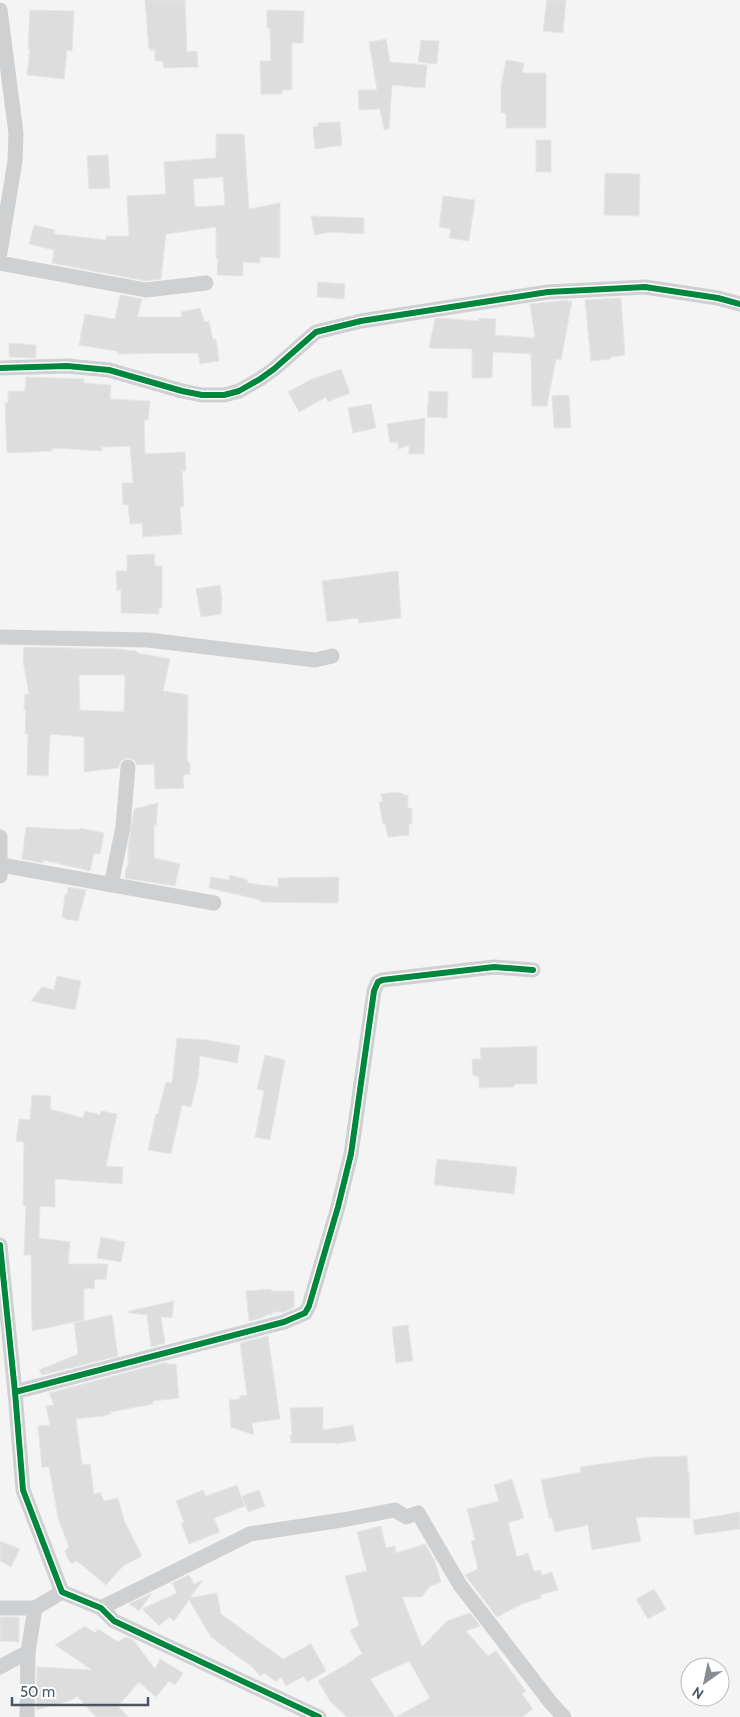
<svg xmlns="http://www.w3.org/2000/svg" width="740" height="1717" font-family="Cabin,sans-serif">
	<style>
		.building { fill: #ddddde; stroke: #e5e6e7; fill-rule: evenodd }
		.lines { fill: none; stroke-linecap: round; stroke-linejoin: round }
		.street { stroke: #ced0d2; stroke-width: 15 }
		.cycleway-casing { stroke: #fff; stroke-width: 9 }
		.cycleway { stroke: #00873e; stroke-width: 6 }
	</style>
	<rect width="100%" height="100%" fill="#f4f4f4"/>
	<!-- building -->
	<g class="building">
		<polygon points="145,0 185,0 187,52 197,51 198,67 164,68 163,61 155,61 155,50 149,50"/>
		<polygon points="547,0 566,0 563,33 543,31"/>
		<polygon points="30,10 74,11 72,51 67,50 64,79 27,75 30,49 28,49"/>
		<polygon points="267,10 304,11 303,43 292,43 292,90 282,90 282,94 261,94 260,61 271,61 270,28 267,28"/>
		<polygon points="386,39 390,62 427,65 425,88 392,85 389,129 384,130 380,109 359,110 358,90 377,90 369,42"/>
		<polygon points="421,40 439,41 437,64 418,62"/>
		<polygon points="506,60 524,63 522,73 546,73 546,128 506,128 506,113 501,113 501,86"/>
		<polygon points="340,122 342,145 315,149 313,127 318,126 318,123"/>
		<path d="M216,134H244L249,209L280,203V258L260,257V263L243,262V276L217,275L218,259H216V227L166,234L161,279L146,281L52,263L54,250L29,244L34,225L55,230L54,234L106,240V236H129L127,196L166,194L164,162L216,158ZM223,177L225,205L195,207L193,179Z"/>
		<rect x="536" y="140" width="15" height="32"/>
		<polygon points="108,155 110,188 89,189 87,156"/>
		<polygon points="605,173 640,174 639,216 604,215"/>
		<polygon points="443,196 475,200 469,241 449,238 451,229 439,227"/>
		<polygon points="311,216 364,218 364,234 330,232 315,235"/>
		<polygon points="318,282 345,284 344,299 317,297"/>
		<polygon points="120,295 142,299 137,317 182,317 181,312 200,308 204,322 209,321 213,340 216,339 219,361 200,364 198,353 117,354 117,351 79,345 85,314 115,319"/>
		<polygon points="621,298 625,355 611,357 611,359 591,361 585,300"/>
		<polygon points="567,300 568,302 572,301 561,360 556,359 547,406 532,406 531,354 493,352 492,378 472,378 472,349 429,348 435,319 442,318 478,321 479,318 496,319 495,335 535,338 530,304"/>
		<polygon points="9,343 36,345 36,358 9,357"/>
		<polygon points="341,369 350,393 328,402 326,397 299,412 288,392 310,380"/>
		<polygon points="26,377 84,379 84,383 111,385 110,399 150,401 148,420 144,420 145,454 185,452 186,471 182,471 184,507 180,507 182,534 143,537 142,523 130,524 128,505 123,505 122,483 133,483 130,446 102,447 102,451 53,448 52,451 7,453 5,403 8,403 8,391 25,391"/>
		<polygon points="429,391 448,392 447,418 427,417"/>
		<polygon points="569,395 571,428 554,428 552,396"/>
		<polygon points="371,404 376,428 353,433 348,408"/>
		<polygon points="425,418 424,454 409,454 409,445 399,449 397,442 390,443 387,424"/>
		<polygon points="154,554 155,566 162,566 162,607 159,608 159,614 121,613 121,589 117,591 116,571 127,571 127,555"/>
		<polygon points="398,571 401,618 359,623 358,618 327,622 322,581"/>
		<polygon points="220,585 222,598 221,614 201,617 196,589"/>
		<path d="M24,647L116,649L136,651L138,653L170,659L163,691L188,695L187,760L190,763V774L183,775L184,788L155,789L154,764L137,765L134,760L129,758L121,761L118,768L84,772V737L50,734L48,776L27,775L28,734H25L26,710H24L25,694H29L23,660ZM79,675H125L124,712L80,710Z"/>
		<polygon points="398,792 408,796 408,808 412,808 412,824 409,824 409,835 388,837 385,824 383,824 379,802 383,801 381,794"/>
		<polygon points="158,803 156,825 154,825 154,858 180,864 175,886 125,878 126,868 128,865 128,847 134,809"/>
		<polygon points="26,827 79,830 80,828 104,833 100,854 94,853 90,871 43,860 43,863 22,859"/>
		<polygon points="230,875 248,880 247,883 278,887 278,878 339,877 338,903 260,902 260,900 209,888 211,877 229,880"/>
		<polygon points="68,887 86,890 78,921 65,919 65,917 62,917 65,894 67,894"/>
		<polygon points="57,976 81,981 75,1010 31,1001 42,987 54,990"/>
		<polygon points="177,1038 206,1040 240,1046 237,1063 200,1056 198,1078 191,1107 182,1105 171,1154 148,1150 156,1114 158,1114 166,1082 172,1083"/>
		<polygon points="537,1046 537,1084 514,1084 514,1087 479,1088 479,1077 473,1075 472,1059 481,1059 480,1048"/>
		<polygon points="265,1055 285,1060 270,1140 255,1137 264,1091 257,1089"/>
		<polygon points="32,1095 51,1096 50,1109 83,1118 85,1111 100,1115 101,1111 117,1114 106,1166 123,1167 122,1184 55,1179 55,1207 40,1206 39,1238 70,1242 68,1264 108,1264 106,1280 95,1279 94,1289 84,1288 84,1320 32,1331 31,1255 24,1255 26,1206 23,1206 24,1142 16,1141 19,1119 30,1120"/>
		<polygon points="437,1159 517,1167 514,1194 434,1185"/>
		<polygon points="101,1237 125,1242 121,1262 97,1258"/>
		<polygon points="271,1289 271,1291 294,1291 294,1307 285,1312 273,1312 273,1314 265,1315 265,1317 249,1321 246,1291"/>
		<polygon points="174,1301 172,1318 161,1317 165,1343 151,1347 147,1315 129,1313 129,1311"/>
		<polygon points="112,1315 118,1356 42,1375 39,1370 78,1354 74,1323"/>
		<polygon points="408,1325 413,1361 396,1363 392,1327"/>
		<polygon points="268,1336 280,1419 252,1423 254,1435 231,1427 229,1400 240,1399 239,1396 247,1395 240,1343"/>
		<polygon points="167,1362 167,1364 176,1364 179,1398 153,1401 153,1404 110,1412 111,1414 103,1416 76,1419 82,1465 90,1464 94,1494 100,1492 104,1501 118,1498 124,1520 142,1556 123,1566 106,1585 77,1561 71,1564 67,1557 65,1551 69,1547 58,1518 49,1467 42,1467 38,1426 50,1425 46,1406 54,1405 49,1393"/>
		<polygon points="323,1407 323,1430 353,1425 356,1441 336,1444 336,1443 291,1443 290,1435 292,1435 290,1408"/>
		<polygon points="687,1456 688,1472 689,1472 690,1518 636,1517 641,1541 592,1550 588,1525 555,1532 552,1518 549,1518 541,1480 581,1472 580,1467 651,1457"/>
		<polygon points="512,1479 524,1518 508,1523 517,1557 528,1553 534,1572 540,1570 542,1575 552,1572 558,1590 540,1595 541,1598 522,1604 497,1617 465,1575 478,1569 471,1541 475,1540 467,1509 499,1501 494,1485"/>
		<polygon points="237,1485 245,1506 214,1518 220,1532 189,1544 181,1523 184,1522 176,1501 203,1490 206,1496"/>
		<polygon points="259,1490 265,1506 248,1512 242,1496"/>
		<polygon points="740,1512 740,1529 695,1535 693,1520"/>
		<polygon points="381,1526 386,1548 395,1546 396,1553 425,1544 435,1561 441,1582 429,1587 422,1597 402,1597 422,1647 447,1621 470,1613 480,1626 466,1631 488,1656 496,1651 526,1691 522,1694 533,1709 522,1717 396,1717 430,1698 409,1661 370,1679 395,1717 347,1717 330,1701 318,1681 355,1659 354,1658 362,1654 350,1630 359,1626 345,1576 367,1571 357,1532"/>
		<polygon points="0,1541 20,1549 11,1567 0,1561"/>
		<polygon points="189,1575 194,1584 203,1580 190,1598 217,1593 221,1614 283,1659 311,1644 326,1671 307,1682 304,1676 286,1686 281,1677 276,1682 264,1673 260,1676 252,1667 211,1637 189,1600 174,1621 169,1617 159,1626 142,1609 177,1593 172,1583"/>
		<polygon points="654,1589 666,1609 648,1619 636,1599"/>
		<polygon points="152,1593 139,1611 129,1604"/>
		<polygon points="0,1617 19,1617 19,1642 0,1641"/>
		<polygon points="85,1626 95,1633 98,1629 118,1642 126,1637 134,1641 155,1669 160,1659 183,1673 175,1685 169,1681 156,1697 139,1682 118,1706 128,1717 96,1717 77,1696 72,1700 36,1710 37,1667 92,1670 55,1645"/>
	</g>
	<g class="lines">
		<!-- street -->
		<g class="street">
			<polyline points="0,10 16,133 15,161 0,253"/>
			<polyline points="0,263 146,290 206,283"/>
			<polyline points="0,368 67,366 109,370 182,391 202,395 224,395 239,391 260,379 274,369 316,332 361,321 548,292 645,287 718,298 740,304"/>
			<polyline points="0,637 148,640 315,660 332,656"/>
			<polyline points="0,837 0,876"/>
			<polyline points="1,865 214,903"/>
			<polyline points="111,885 123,827 128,767"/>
			<polyline points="0,1245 15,1392 23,1490 62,1592 101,1608 114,1621 319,1717"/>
			<polyline points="15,1392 284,1322 305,1313 309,1306 338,1207 351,1154 374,991 378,982 382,980 494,967 533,970"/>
			<polyline points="0,1608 35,1608 62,1592"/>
			<polyline points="101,1608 250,1534 342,1520 395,1510 406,1517 418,1513 460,1585 551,1703 564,1717"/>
			<polyline points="0,1667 28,1652"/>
			<polyline points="27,1717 28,1652 35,1608"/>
		</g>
		<!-- cycleway casing -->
		<g class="cycleway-casing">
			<g id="cycleway">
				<polyline points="0,368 67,366 109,370 182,391 202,395 224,395 239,391 260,379 274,369 316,332 361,321 548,292 645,287 718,298 740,304"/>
				<polyline points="0,1245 15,1392 23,1490 62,1592 101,1608 114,1621 319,1717"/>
				<polyline points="15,1392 284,1322 305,1313 309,1306 338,1207 351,1154 374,991 378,982 382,980 494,967 533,970"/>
			</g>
		</g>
		<!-- cycleway -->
		<use href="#cycleway" class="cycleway"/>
	</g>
	<!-- north arrow -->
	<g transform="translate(705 1682) rotate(213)"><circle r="24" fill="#ffffff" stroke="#b7bbc0"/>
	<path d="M0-4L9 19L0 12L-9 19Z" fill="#868d94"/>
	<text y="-8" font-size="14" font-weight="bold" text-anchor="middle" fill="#4a5661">N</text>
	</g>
	<!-- scale -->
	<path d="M12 1697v8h136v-8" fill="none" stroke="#4a5661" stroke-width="2.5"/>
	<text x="20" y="1697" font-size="15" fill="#4a5661" stroke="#ffffff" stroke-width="4" paint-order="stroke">50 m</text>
</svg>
